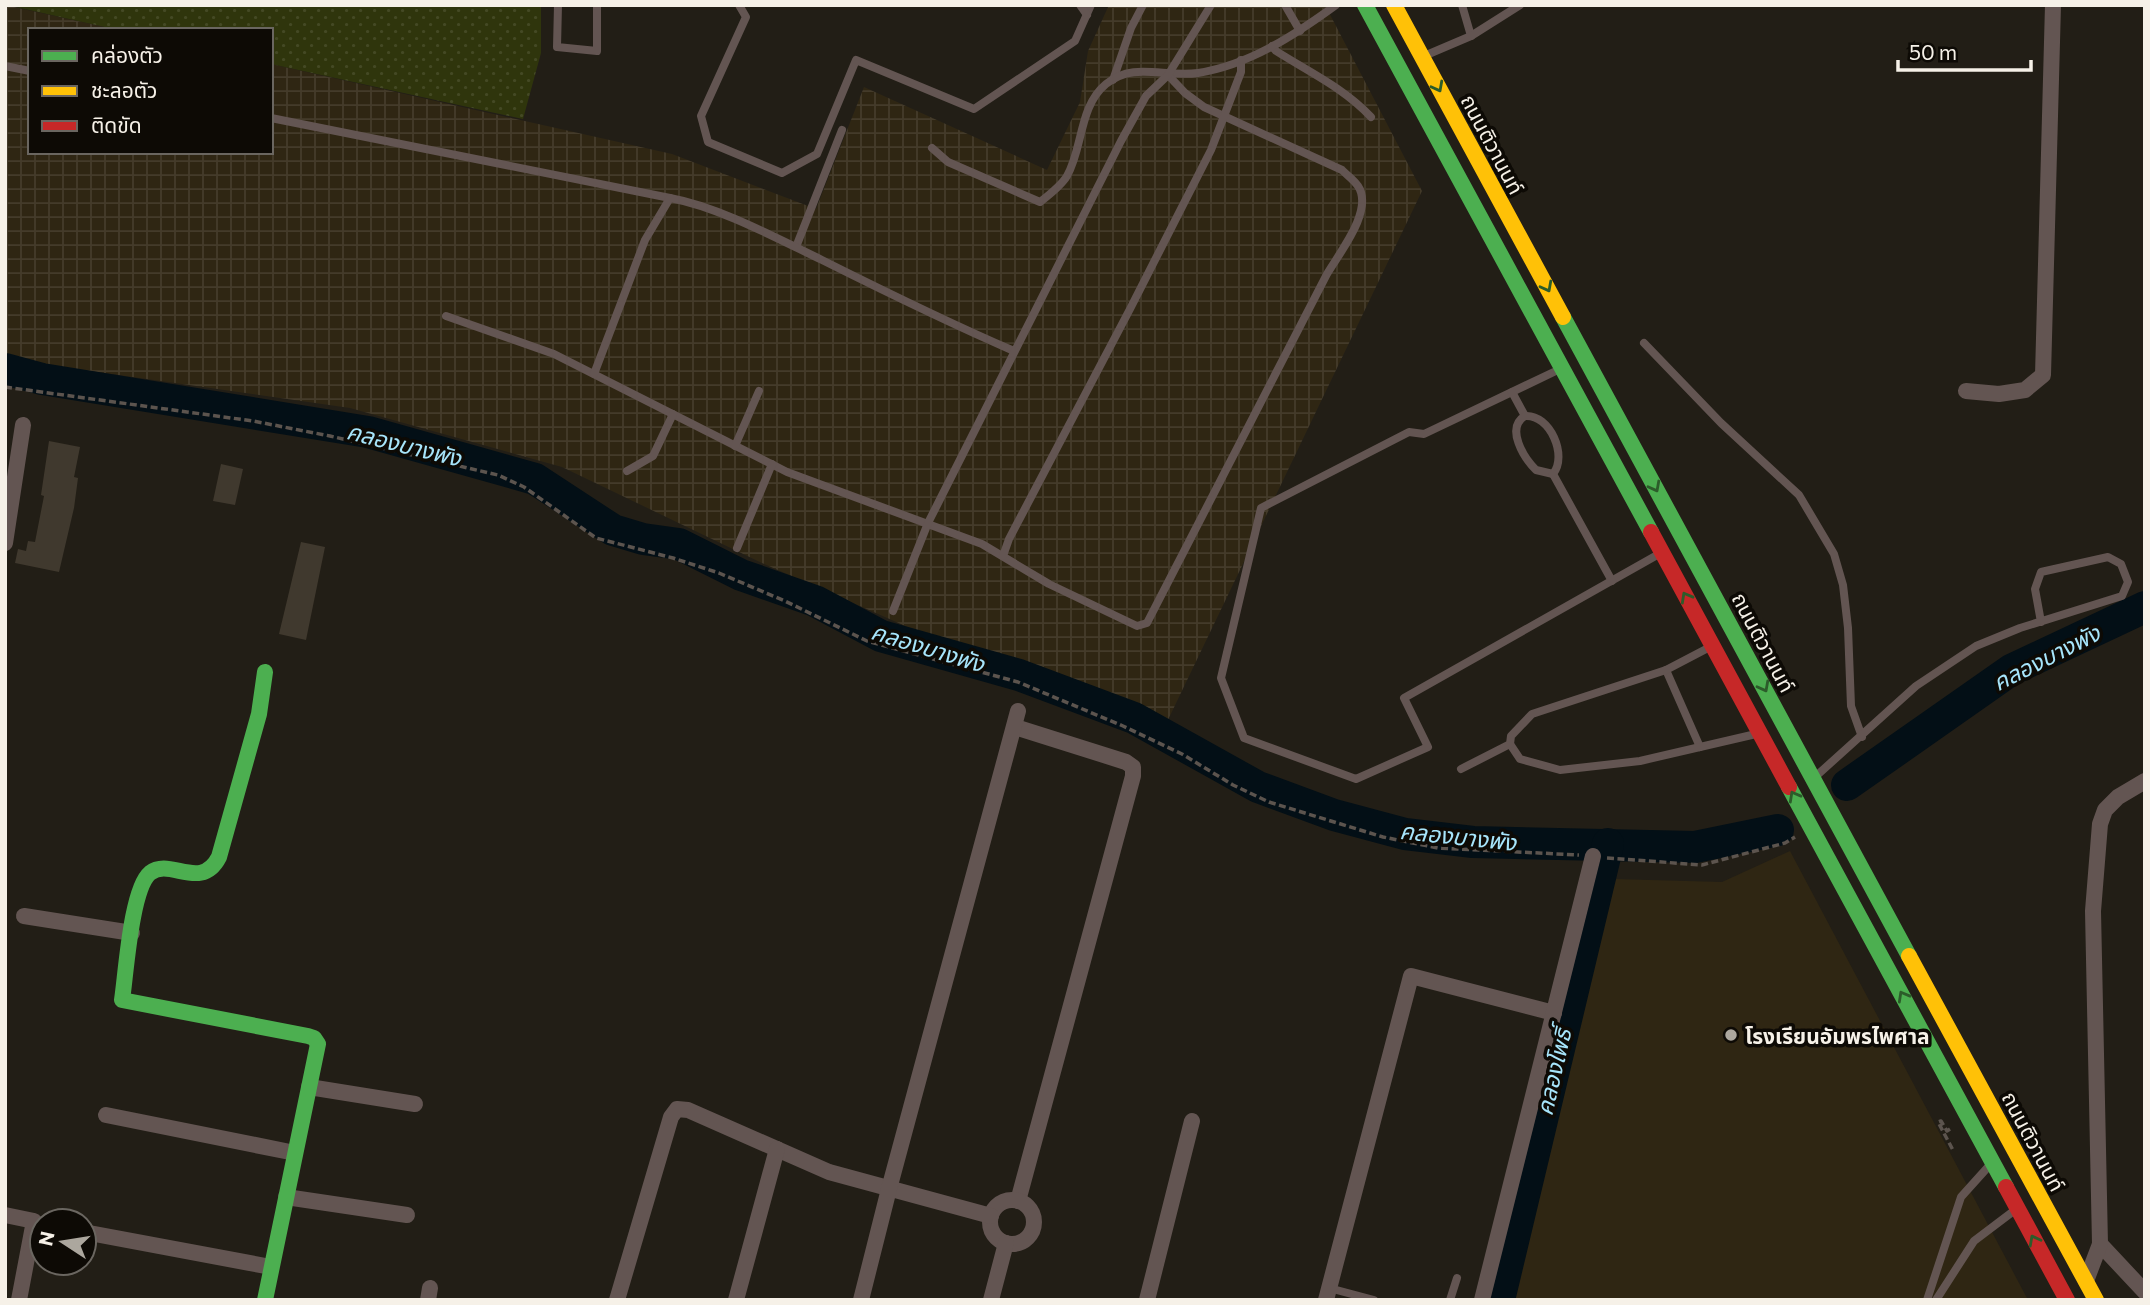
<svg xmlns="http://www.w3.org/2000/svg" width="2150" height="1305" font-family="Commissioner,'Noto Sans Thai',sans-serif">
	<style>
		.built { fill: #2f2613 }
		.industrial { fill: url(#industrial-grid) }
		.grass { fill: url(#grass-dots) }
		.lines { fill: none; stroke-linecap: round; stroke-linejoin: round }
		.river { stroke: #030f16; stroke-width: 32 }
		.building { fill: #40392e }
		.path { stroke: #5c544e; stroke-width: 3.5; stroke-dasharray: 7 3.5; stroke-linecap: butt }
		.lane { stroke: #635552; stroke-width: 8 }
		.street { stroke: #635552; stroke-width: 16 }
		.fast { stroke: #4caf50; stroke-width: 16 }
		.slow { stroke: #ffc107; stroke-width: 16 }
		.jam { stroke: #c62828; stroke-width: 16 }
		.oneway { stroke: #2c5c2a }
		.poi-dot { fill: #aca79e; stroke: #0d0a05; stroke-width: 2.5 }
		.labels { text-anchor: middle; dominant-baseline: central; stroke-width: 7; stroke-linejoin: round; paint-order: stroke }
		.street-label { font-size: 21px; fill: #f6f1e8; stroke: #0d0a05 }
		.poi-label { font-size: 21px; font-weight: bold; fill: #f6f1e8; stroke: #0d0a05; text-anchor: start }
		.water-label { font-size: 23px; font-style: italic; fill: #a7e5fb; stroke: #0d0a05 }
	</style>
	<defs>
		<pattern id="industrial-grid" width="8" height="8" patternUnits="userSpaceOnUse" patternTransform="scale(1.75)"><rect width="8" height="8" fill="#2f2613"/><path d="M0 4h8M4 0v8" fill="none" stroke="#443b2a"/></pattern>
		<pattern id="grass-dots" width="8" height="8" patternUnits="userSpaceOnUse" patternTransform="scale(1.75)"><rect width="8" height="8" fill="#2f350c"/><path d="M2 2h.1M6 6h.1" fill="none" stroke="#444924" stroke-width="1.8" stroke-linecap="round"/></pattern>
	</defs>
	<rect width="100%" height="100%" fill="#221e16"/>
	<!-- built -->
	<polygon class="built" points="1790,851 2028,1300 1506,1300 1614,879 1722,882"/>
	<!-- industrial -->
	<polygon class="industrial" points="5,5 118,30 30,30 30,152 271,152 271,64 672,154 816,209 864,87 1047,170 1080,102 1088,51 1109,5 1325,5 1422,191 1166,724 935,639 762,563 562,467 350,408 20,361 5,357"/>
	<!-- grass -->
	<polygon class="grass" points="7,5 541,5 541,53 523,119 271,64 271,30 118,30"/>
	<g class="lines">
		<!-- river -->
		<g class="river">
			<polyline points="5,369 42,379 368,432 535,479 613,530 643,539 679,544 741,575 815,601 881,636 1019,675 1134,718 1258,787 1334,815 1405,834 1473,842 1695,847 1778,830"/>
			<polyline points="1847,785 2011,670 2145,607"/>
			<polyline points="1499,1300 1608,844"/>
		</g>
	</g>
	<!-- building -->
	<g class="building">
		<polygon points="49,441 80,447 74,477 78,478 74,508 59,572 15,563 18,549 26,551 28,541 35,542 44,496 41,495"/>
		<polygon points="221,464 243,469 235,505 213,501"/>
		<polygon points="301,542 325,547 306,640 279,634"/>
	</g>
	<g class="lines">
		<!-- path -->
		<g class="path">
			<polyline points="5,387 253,421 330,436 498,475 524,487 596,538 673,558 719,573 785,601 867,641 1018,682 1123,726 1182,754 1233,785 1269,802 1383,837 1438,848 1579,855"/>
			<polyline points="1607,858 1702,865 1785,843 1795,837"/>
			<polyline points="1950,1129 1947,1131 1941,1121 1938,1122 1954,1152"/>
		</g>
		<!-- lane -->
		<g class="lane">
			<polyline points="558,5 557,47 597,51 597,5"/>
			<polyline points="739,5 746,17 701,116 708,142 782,173 817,154 856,60 974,109 1075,41 1091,5"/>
			<polyline points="1080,5 1087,15"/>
			<polyline points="1285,5 1300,31"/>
			<polyline points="1462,5 1471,36"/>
			<path d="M1272,46L1276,51C1309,72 1344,88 1371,117"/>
			<polyline points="1424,56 1471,36 1520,5"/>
			<polyline points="5,66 30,71"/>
			<polyline points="1113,80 1131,28 1143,5"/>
			<polyline points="271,118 670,198"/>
			<path d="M932,148L948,162L1040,202C1049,195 1061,186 1067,176C1083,148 1079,106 1106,84C1134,61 1164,78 1198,73C1249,65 1295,35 1336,5"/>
			<polyline points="796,247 842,130"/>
			<path d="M446,316L554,354L787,472L982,544L1049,584L1137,626L1147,623L1327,274C1340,252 1374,210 1358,186C1354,180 1347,175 1342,170L1204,107L1185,93L1168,75"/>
			<polyline points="1644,343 1721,423 1799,495 1834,554 1843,585 1848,628 1851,706 1862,737"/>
			<polyline points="1558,370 1424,434 1409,432 1261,508 1221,678 1244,738 1356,779 1428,747 1404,698 1659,554"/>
			<path d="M594,374L645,240L670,198C719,207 776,238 822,260C886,292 949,323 1014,351"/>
			<polyline points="1512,392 1525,416"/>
			<path d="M1525,416C1550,414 1568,456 1553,474L1536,470C1524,458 1505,428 1525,416Z"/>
			<polyline points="735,446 759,391"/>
			<polyline points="627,471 653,456 673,414"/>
			<polyline points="1553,474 1612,581"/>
			<polyline points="737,548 772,464"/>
			<polyline points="1003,556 1009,539 1130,309 1211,150 1241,72 1241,60"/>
			<polyline points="893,611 928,523 1121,141 1146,96 1168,75 1211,5"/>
			<polyline points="1666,670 1700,747"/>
			<polyline points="1510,744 1520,759 1560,770 1640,761 1756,734"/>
			<polyline points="1461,769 1510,744 1511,736 1532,714 1666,670 1710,647"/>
			<polyline points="1815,777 1916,686 1976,646 2020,628 2122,596 2128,582 2121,564 2108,557 2041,572 2035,589 2041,622"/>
			<polyline points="1329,1288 1374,1300"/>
			<polyline points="1450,1300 1457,1278"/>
			<polyline points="1927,1300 1961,1197 1988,1167"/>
			<polyline points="1936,1300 1974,1241 2015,1210"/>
		</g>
		<!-- street -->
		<g class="street">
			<polyline points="1966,391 1999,394 2025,390 2043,375 2053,5"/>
			<polyline points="5,543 23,425"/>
			<polyline points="1015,727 1126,762 1133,767 1133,776 1018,1201"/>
			<polyline points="24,916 132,933"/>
			<polyline points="309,1087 415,1104"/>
			<polyline points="106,1115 295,1153"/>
			<polyline points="286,1197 407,1215"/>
			<circle cx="1012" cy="1222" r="22"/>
			<polyline points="5,1215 34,1221 19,1300"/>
			<polyline points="84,1232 271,1267"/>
			<polyline points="2100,1244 2145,1292"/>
			<polyline points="2086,1281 2100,1244 2093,911 2100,824 2105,810 2118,797 2145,781"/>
			<polyline points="428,1300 430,1288"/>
			<polyline points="617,1300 671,1117 677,1109 688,1110 829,1172 991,1216"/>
			<polyline points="736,1300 777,1149"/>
			<polyline points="861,1300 889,1189 1018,711"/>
			<polyline points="991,1300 1006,1243"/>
			<polyline points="1147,1300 1192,1121"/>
			<polyline points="1326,1300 1411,976 1554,1013"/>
			<polyline points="1482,1300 1593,856"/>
		</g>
		<!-- fast -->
		<g class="fast">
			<polyline points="1365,5 1651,532"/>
			<polyline points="1563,317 1909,956"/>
			<path d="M265,672L259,714L219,857C201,892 170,857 150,873C131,889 126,974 122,1000L308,1036L314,1038L318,1044L265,1300"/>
			<polyline points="1789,787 2006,1187"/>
		</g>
		<!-- slow -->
		<g class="slow">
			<polyline points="1394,5 1563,317"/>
			<polyline points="1909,956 2096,1300"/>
		</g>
		<!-- jam -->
		<g class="jam">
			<polyline points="1651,532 1789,787"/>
			<polyline points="2006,1187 2067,1300"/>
		</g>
	</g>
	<!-- one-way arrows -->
	<defs><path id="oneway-chevron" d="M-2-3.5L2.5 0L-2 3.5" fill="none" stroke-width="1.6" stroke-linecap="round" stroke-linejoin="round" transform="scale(1.75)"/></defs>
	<g class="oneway">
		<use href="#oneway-chevron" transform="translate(1438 87) rotate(62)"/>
		<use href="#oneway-chevron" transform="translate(1547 287) rotate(62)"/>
		<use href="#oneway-chevron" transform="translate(1655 487) rotate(62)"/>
		<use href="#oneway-chevron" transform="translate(1686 597) rotate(-119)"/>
		<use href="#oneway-chevron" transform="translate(1764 687) rotate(62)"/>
		<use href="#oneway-chevron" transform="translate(1794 796) rotate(-119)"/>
		<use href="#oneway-chevron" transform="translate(1903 996) rotate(-119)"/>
		<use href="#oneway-chevron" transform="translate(2034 1240) rotate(-118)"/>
	</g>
	<!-- markers -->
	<circle class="poi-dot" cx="1731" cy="1035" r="7"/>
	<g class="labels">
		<!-- street labels -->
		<g class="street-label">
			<text transform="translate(1493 144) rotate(62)">ถนนติวานนท์</text>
			<text transform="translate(1764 642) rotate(62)">ถนนติวานนท์</text>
			<text transform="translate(2034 1141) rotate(62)">ถนนติวานนท์</text>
		</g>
		<!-- poi labels -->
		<g class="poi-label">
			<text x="1745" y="1035">โรงเรียนอัมพรไพศาล</text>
		</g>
		<!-- water labels -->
		<g class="water-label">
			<text transform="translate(404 444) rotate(14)">คลองบางพัง</text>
			<text transform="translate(928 647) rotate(17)">คลองบางพัง</text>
			<text transform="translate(2046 657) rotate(-27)">คลองบางพัง</text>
			<text transform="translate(1458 836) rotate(6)">คลองบางพัง</text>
			<text transform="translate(1553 1072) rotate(-77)">คลองโพธิ์</text>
		</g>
	</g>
	<!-- border -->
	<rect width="2150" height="1305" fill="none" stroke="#f6f1e8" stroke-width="14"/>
	<!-- legend -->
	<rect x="28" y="28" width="245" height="126" fill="#0d0a05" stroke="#6a6660" stroke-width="2"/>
	<rect x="42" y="51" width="35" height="10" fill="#4caf50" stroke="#6a6660" stroke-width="2"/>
	<text x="91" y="63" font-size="21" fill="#f6f1e8">คล่องตัว</text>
	<rect x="42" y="86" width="35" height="10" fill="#ffc107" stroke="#6a6660" stroke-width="2"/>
	<text x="91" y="98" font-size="21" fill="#f6f1e8">ชะลอตัว</text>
	<rect x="42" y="121" width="35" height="10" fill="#c62828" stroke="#6a6660" stroke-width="2"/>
	<text x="91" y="133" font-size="21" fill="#f6f1e8">ติดขัด</text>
	<!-- north arrow -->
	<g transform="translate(63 1242) rotate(282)"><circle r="33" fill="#0d0a05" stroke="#6a6660" stroke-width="2"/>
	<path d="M0-5L12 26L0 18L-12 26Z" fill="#aca79e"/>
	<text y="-10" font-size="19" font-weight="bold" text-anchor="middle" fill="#f6f1e8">N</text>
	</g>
	<!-- scale -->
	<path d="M1898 60v10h133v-10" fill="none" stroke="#f6f1e8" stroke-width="3.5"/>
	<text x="1909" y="60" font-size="21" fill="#f6f1e8" stroke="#0d0a05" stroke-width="5" paint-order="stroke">50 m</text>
</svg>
